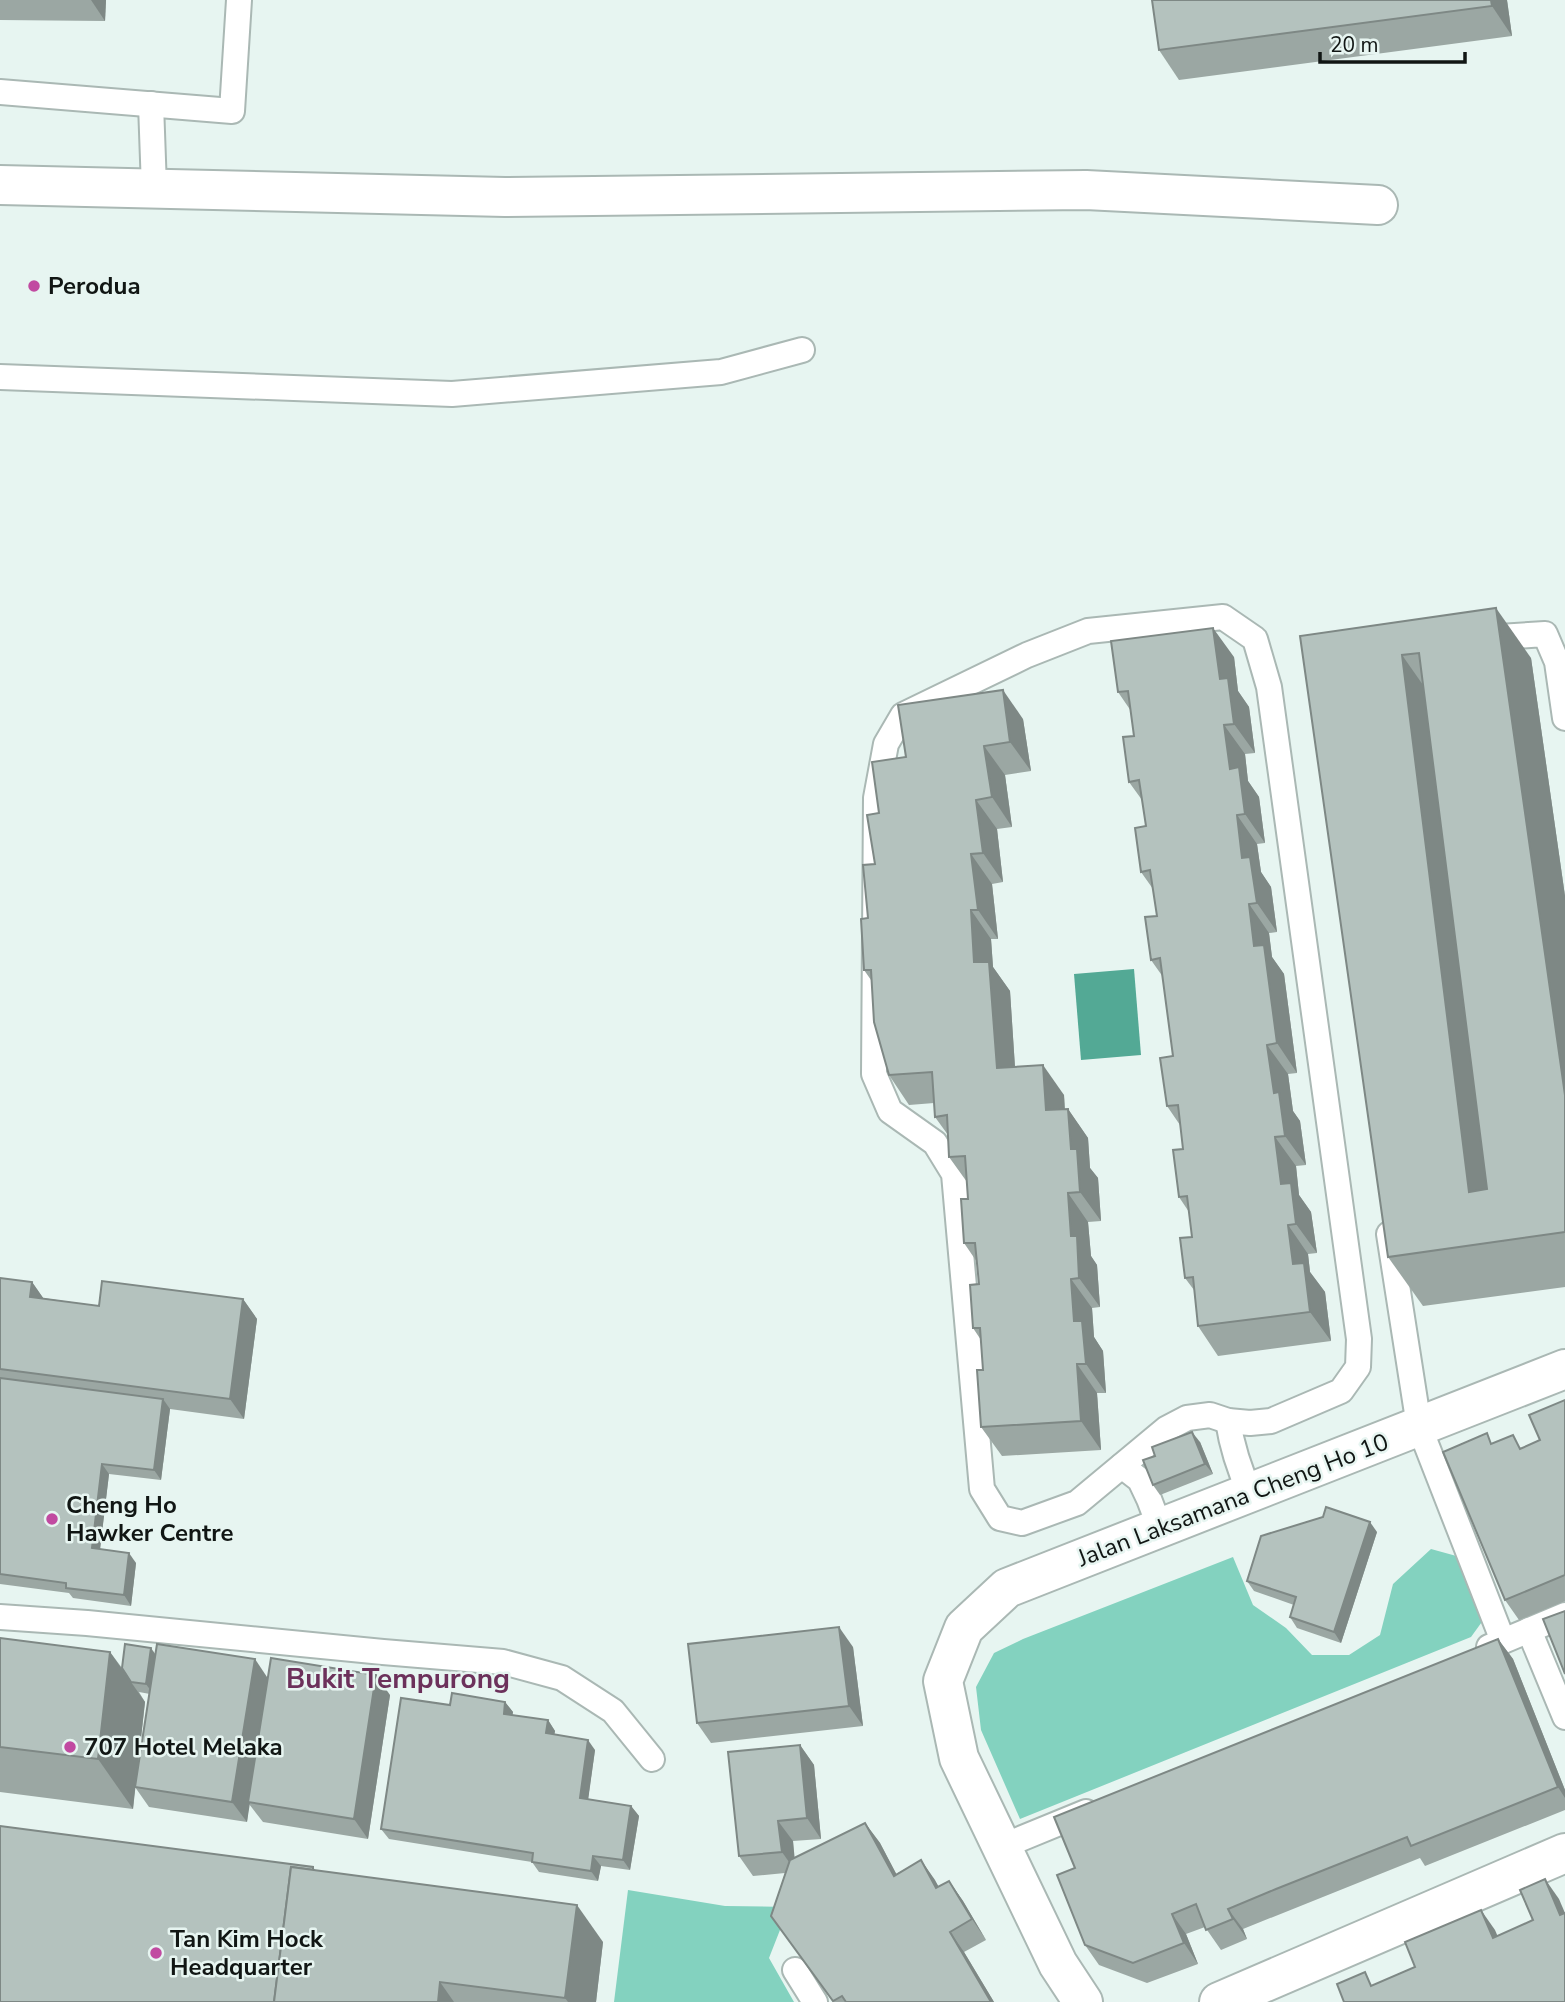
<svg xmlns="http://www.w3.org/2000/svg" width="1565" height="2002" font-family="'Nunito Sans',sans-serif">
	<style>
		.green { fill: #83d2bf }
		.water { fill: #53a995 }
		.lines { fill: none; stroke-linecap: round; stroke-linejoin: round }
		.lane-casing { stroke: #aab8b4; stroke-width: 28 }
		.street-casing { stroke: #aab8b4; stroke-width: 42 }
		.lane { stroke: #fff; stroke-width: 24 }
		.street { stroke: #fff; stroke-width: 38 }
		.wall { fill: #9ba7a3; fill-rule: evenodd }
		.shaded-wall { fill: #7e8885 }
		.building { fill: #b4c2be; stroke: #7e8885; stroke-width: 2; fill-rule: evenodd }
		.poi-dot { fill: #c14aa1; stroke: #e7f5f1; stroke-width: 2.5 }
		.labels { text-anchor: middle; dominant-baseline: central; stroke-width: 5; stroke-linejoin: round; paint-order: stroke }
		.poi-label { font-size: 24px; font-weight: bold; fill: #111614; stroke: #e7f5f1; text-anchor: start }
		.street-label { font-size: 24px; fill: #111614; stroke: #e7f5f1 }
		.quarter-label { font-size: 28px; font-weight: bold; fill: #6c315b; stroke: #e7f5f1 }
	</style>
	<rect width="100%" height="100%" fill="#e7f5f1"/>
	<!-- green -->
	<g class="green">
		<polygon points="1431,1549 1460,1557 1484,1619 1471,1637 1020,1819 981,1730 976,1687 994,1653 1023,1639 1233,1557 1253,1605 1286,1628 1312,1655 1349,1655 1380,1635 1393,1584"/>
		<polygon points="628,1890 725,1906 789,1907 769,1958 794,2002 614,2002"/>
	</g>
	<!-- water -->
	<polygon class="water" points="1134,969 1141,1055 1081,1060 1074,974"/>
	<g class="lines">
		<!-- lane casing -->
		<g class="lane-casing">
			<g id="lane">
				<polyline points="0,92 232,111 239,0"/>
				<polyline points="151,104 154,188"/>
				<polyline points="0,377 452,394 721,372 802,350"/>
				<polygon points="1223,617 1255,639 1269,687 1359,1339 1358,1367 1341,1391 1271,1421 1250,1423 1228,1421 1210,1415 1187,1418 1166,1429 1077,1503 1022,1523 1000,1518 982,1489 954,1174 935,1143 890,1111 874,1074 876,798 886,744 903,715 1027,655 1088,631"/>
				<polyline points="1483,638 1545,634 1557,662 1565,718"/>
				<polyline points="1389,1234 1419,1426 1503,1641"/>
				<path d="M1228,1421C1232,1447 1239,1469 1250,1493"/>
				<polyline points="1122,1466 1140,1480 1149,1499 1160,1528"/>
				<polyline points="0,1617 87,1623 383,1652 503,1662 562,1678 613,1711 652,1759"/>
				<polyline points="1529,1630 1565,1717"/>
				<polyline points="1489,1647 1565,1615"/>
				<polyline points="1003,1846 1086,1812"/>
				<polyline points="795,1970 815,2002"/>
			</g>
		</g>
		<!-- street casing -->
		<g class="street-casing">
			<g id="street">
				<polyline points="0,185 505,197 1086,190 1378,205"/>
				<polyline points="1083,2002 1058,1964 959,1758 943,1681 964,1628 1007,1588 1565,1369"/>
				<polyline points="1219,2002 1565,1853"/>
			</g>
		</g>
		<!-- lane -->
		<use href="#lane" class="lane"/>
		<!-- street -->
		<use href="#street" class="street"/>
	</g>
	<!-- wall -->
	<g class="wall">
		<polygon points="0,0 106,0 105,21 0,20"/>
		<polygon points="1507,0 1512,36 1179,80 1159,50"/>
		<polygon points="1300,636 1531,658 1565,896 1565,1287 1423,1306 1388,1257"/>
		<polygon points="1234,657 1238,691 1249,707 1255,753 1245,754 1248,781 1259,797 1265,843 1257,844 1261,872 1271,887 1277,932 1269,933 1272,957 1284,974 1297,1073 1288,1074 1293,1111 1300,1121 1306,1165 1296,1166 1299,1195 1311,1212 1317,1253 1308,1254 1310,1272 1325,1292 1331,1341 1218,1356 1198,1326 1194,1290 1185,1278 1192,1237 1189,1212 1179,1197 1183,1149 1180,1125 1167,1106 1173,1056 1163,977 1151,960 1157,916 1153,889 1141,872 1146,826 1142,800 1129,782 1134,736 1131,711 1118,692"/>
		<polygon points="1023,719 1031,771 1005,775 1012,827 997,829 1003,882 992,884 998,939 991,939 993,967 1010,991 1015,1067 1064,1095 1065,1109 1068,1109 1088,1138 1090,1168 1098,1178 1101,1221 1088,1222 1091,1256 1097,1265 1100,1307 1092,1308 1094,1337 1103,1351 1106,1393 1097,1393 1101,1450 1002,1456 981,1427 983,1370 981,1340 973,1328 979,1284 977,1262 964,1243 968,1199 967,1182 949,1157 948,1135 935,1117 934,1103 909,1105 889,1075 871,980 864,970 879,813 906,757"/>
		<polygon points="0,1278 32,1282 43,1298 99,1306 243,1299 257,1319 244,1419 170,1409 161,1480 109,1474 100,1549 136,1563 131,1606 73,1598 69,1593 0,1584"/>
		<polygon points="1565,1400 1565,1601 1519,1620 1505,1600 1493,1443 1523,1448 1540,1440"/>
		<polygon points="1200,1442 1213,1474 1160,1495 1153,1485"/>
		<polygon points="1377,1532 1341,1643 1297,1628 1290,1617 1294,1605 1254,1591 1247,1581"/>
		<path d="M0,1638L110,1652L122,1668L156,1654L268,1678L390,1695L368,1839L263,1822L249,1804L247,1822L149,1807L135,1787L133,1809L0,1792ZM139,1692L150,1694L137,1775L145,1702Z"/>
		<polygon points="1498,1639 1513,1659 1565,1790 1565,1810 1425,1866 1420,1858 1243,1929 1247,1939 1221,1950 1205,1927 1186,1934 1198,1964 1147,1983 1099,1965 1085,1945 1075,1868"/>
		<polygon points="853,1647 863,1726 711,1743 697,1723"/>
		<polygon points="505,1702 513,1712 512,1715 548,1720 555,1731 554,1734 595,1750 588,1799 631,1806 639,1816 630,1870 601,1866 598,1881 539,1872 532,1862 389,1839 381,1829 450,1705"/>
		<polygon points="800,1745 814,1765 821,1839 793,1841 794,1858 865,1823 880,1843 896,1874 921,1860 939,1887 949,1881 963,1901 986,1940 964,1952 994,2002 833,2002 771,1916 785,1873 753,1876 739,1856"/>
		<polygon points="313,1867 315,1870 603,1942 596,2002 0,2002"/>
	</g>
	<!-- shaded-wall -->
	<g class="shaded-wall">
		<polygon points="91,0 106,0 105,21"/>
		<polygon points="1491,0 1507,0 1512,36 1492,6"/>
		<polygon points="1496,608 1531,658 1565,896 1565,1095"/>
		<polygon points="1213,628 1234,657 1238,691 1249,707 1255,753 1234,724 1220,679"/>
		<polygon points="1402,655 1437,705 1504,1242 1469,1192"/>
		<polygon points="1003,690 1023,719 1031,771 1010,742"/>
		<polygon points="1224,725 1245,754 1248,781 1259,797 1265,843 1245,814 1230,769"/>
		<polygon points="984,746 1005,775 1012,827 992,797"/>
		<polygon points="976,800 997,829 1003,882 983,853"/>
		<polygon points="1237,815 1257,844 1261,872 1271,887 1277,932 1257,903 1242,858"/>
		<polygon points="971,854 992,884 998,939 978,910"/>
		<polygon points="1249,904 1269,933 1272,957 1284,974 1297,1073 1277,1043 1254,946"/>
		<polygon points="971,910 991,939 993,967 1010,991 1017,1098 997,1068 974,962"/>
		<polygon points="1267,1045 1288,1074 1293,1111 1300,1121 1306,1165 1285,1136 1274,1093"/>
		<polygon points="1043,1065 1064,1095 1066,1139 1046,1110"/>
		<polygon points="1068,1109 1088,1138 1090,1168 1098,1178 1101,1221 1080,1192 1071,1149"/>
		<polygon points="1275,1137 1296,1166 1299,1195 1311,1212 1317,1253 1296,1224 1281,1184"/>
		<polygon points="1068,1193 1088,1222 1091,1256 1097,1265 1100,1307 1079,1278 1071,1236"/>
		<polygon points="1288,1225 1308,1254 1310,1272 1325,1292 1331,1341 1310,1312 1293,1264"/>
		<polygon points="1071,1279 1092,1308 1094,1337 1103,1351 1106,1393 1086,1364 1074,1321"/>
		<polygon points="32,1282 46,1302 30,1297"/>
		<polygon points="243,1299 257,1319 244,1419 230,1399"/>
		<polygon points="1077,1364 1097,1393 1101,1450 1081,1421"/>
		<polygon points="163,1399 170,1409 161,1480 154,1470"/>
		<polygon points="1192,1432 1200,1442 1213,1474 1205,1464"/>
		<polygon points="102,1464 109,1474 99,1558 92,1548"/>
		<polygon points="1370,1522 1377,1532 1341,1643 1334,1632"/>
		<polygon points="129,1553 136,1563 131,1606 124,1595"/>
		<polygon points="839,1627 853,1647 863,1726 849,1706"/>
		<polygon points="1498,1639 1513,1659 1565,1790 1565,1798 1558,1787"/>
		<polygon points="151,1648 158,1658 153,1694 146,1684"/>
		<polygon points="110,1652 145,1702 133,1809 98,1759"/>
		<polygon points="255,1659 269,1680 247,1822 232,1802"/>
		<polygon points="376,1675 390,1695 368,1839 354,1819"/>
		<polygon points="505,1702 513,1712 511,1724 504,1714"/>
		<polygon points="548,1720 555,1731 553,1743 546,1733"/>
		<polygon points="588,1740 595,1750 587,1808 580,1798"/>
		<polygon points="800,1745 814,1765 821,1839 807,1818"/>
		<polygon points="631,1806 639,1816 630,1870 623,1860"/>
		<polygon points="778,1821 793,1841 796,1872 782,1852"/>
		<polygon points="865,1823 880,1843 908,1896 894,1876"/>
		<polygon points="593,1856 601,1866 598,1881 591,1871"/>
		<polygon points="921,1860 935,1880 950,1909 936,1888"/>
		<polygon points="1545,1879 1559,1899 1565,1913 1560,1915"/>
		<polygon points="949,1881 963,1901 986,1940 972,1919"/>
		<polygon points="577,1905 603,1942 596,2002 568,2002 565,1998"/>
		<polygon points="1228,1909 1243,1929 1247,1939 1233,1919"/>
		<polygon points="1481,1910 1495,1930 1507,1958 1493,1938"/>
		<polygon points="1172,1914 1186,1934 1198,1964 1184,1943"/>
		<polygon points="950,1932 964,1952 994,2002 991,2002"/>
		<polygon points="440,1982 454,2002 438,2002"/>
	</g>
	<!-- building -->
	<g class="building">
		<polygon points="1152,0 1491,0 1492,6 1159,50"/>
		<path d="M1496,608L1565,1095V1232L1388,1257L1300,636ZM1419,653L1487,1189L1469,1192L1402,655Z"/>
		<polygon points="1213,628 1220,679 1228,678 1234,724 1224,725 1230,769 1239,767 1245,814 1237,815 1242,858 1250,857 1257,903 1249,904 1254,946 1264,945 1277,1043 1267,1045 1274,1093 1279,1092 1285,1136 1275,1137 1281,1184 1291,1183 1296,1224 1288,1225 1293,1264 1304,1263 1310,1312 1198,1326 1193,1277 1185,1278 1180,1238 1192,1237 1187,1196 1179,1197 1173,1150 1183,1149 1178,1105 1167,1106 1160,1058 1173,1056 1160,958 1151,960 1145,917 1157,916 1150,870 1141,872 1135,828 1146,826 1139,780 1129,782 1123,737 1134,736 1128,691 1118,692 1111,641"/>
		<polygon points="1003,690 1010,742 984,746 992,797 976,800 983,853 971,854 978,910 971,910 974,962 989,962 997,1068 1043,1065 1046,1110 1068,1109 1071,1149 1077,1149 1080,1192 1068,1193 1071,1236 1077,1236 1079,1278 1071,1279 1074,1321 1082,1321 1086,1364 1077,1364 1081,1421 981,1427 977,1370 983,1370 980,1328 973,1328 970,1285 979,1284 975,1243 964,1243 961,1199 968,1199 965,1156 949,1157 947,1115 935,1117 932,1072 889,1075 874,1022 871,970 864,970 861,919 868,918 863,865 875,864 867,815 879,813 872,762 906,757 898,705"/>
		<polygon points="0,1278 32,1282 30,1297 99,1306 102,1281 243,1299 230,1399 0,1369"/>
		<polygon points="0,1378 163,1399 154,1470 102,1464 92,1548 129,1553 124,1595 66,1588 66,1583 0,1574"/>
		<polygon points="1565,1400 1565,1575 1505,1600 1443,1452 1487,1433 1491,1444 1513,1435 1520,1449 1540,1440 1529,1415"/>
		<polygon points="1192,1432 1205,1464 1153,1485 1143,1460 1155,1456 1152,1447"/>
		<polygon points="1326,1507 1370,1522 1334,1632 1290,1617 1296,1597 1247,1581 1261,1536 1323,1517"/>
		<polygon points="1565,1611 1565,1674 1543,1619"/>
		<polygon points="839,1627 849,1706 697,1723 688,1644"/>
		<polygon points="0,1638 110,1652 98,1759 0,1747"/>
		<polygon points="1498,1639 1558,1787 1411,1846 1407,1837 1276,1889 1228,1909 1233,1919 1206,1930 1196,1904 1172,1914 1184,1943 1133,1963 1085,1945 1057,1875 1075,1868 1054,1817"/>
		<polygon points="125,1644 151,1648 146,1684 131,1682 122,1668"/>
		<polygon points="157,1644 255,1659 232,1802 135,1787"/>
		<polygon points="271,1658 376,1675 354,1819 248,1802"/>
		<polygon points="452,1693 505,1702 504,1714 548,1720 546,1733 588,1740 580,1798 631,1806 623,1860 593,1856 591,1871 532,1862 533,1853 381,1829 401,1698 450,1705"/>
		<polygon points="800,1745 807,1818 778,1821 782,1852 739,1856 728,1752"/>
		<polygon points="865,1823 894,1876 921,1860 936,1888 949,1881 972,1919 950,1932 991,2002 846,2002 842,1996 833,2001 771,1916 790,1860"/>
		<polygon points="0,1826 313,1867 313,1870 291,1867 274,2002 0,2002"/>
		<polygon points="291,1867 577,1905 565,1998 440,1982 438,2002 274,2002"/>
		<polygon points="1545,1879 1560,1915 1565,1913 1565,2002 1344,2002 1337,1984 1365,1972 1371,1986 1415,1967 1405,1942 1481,1910 1493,1938 1533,1920 1520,1890"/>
	</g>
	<!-- markers -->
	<g class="poi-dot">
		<circle cx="34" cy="286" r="7"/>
		<circle cx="52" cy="1519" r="7"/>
		<circle cx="70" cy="1747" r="7"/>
		<circle cx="156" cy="1953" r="7"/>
	</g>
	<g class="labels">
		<!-- poi labels -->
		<g class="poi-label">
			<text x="48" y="286">Perodua</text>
			<text x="66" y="1505">Cheng Ho<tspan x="66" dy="28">Hawker Centre</tspan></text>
			<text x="84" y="1747">707 Hotel Melaka</text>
			<text x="170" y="1939">Tan Kim Hock<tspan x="170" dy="28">Headquarter</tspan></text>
		</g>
		<!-- street labels -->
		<g class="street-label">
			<text transform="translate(1233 1500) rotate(-21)">Jalan Laksamana Cheng Ho 10</text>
		</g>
		<!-- quarter labels -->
		<g class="quarter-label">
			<text x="398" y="1679">Bukit Tempurong</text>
		</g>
	</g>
	<!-- scale -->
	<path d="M1320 52v10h145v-10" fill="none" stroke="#111614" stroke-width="3.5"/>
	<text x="1330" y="52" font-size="21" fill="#111614" stroke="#e7f5f1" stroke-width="5" paint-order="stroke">20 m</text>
</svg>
